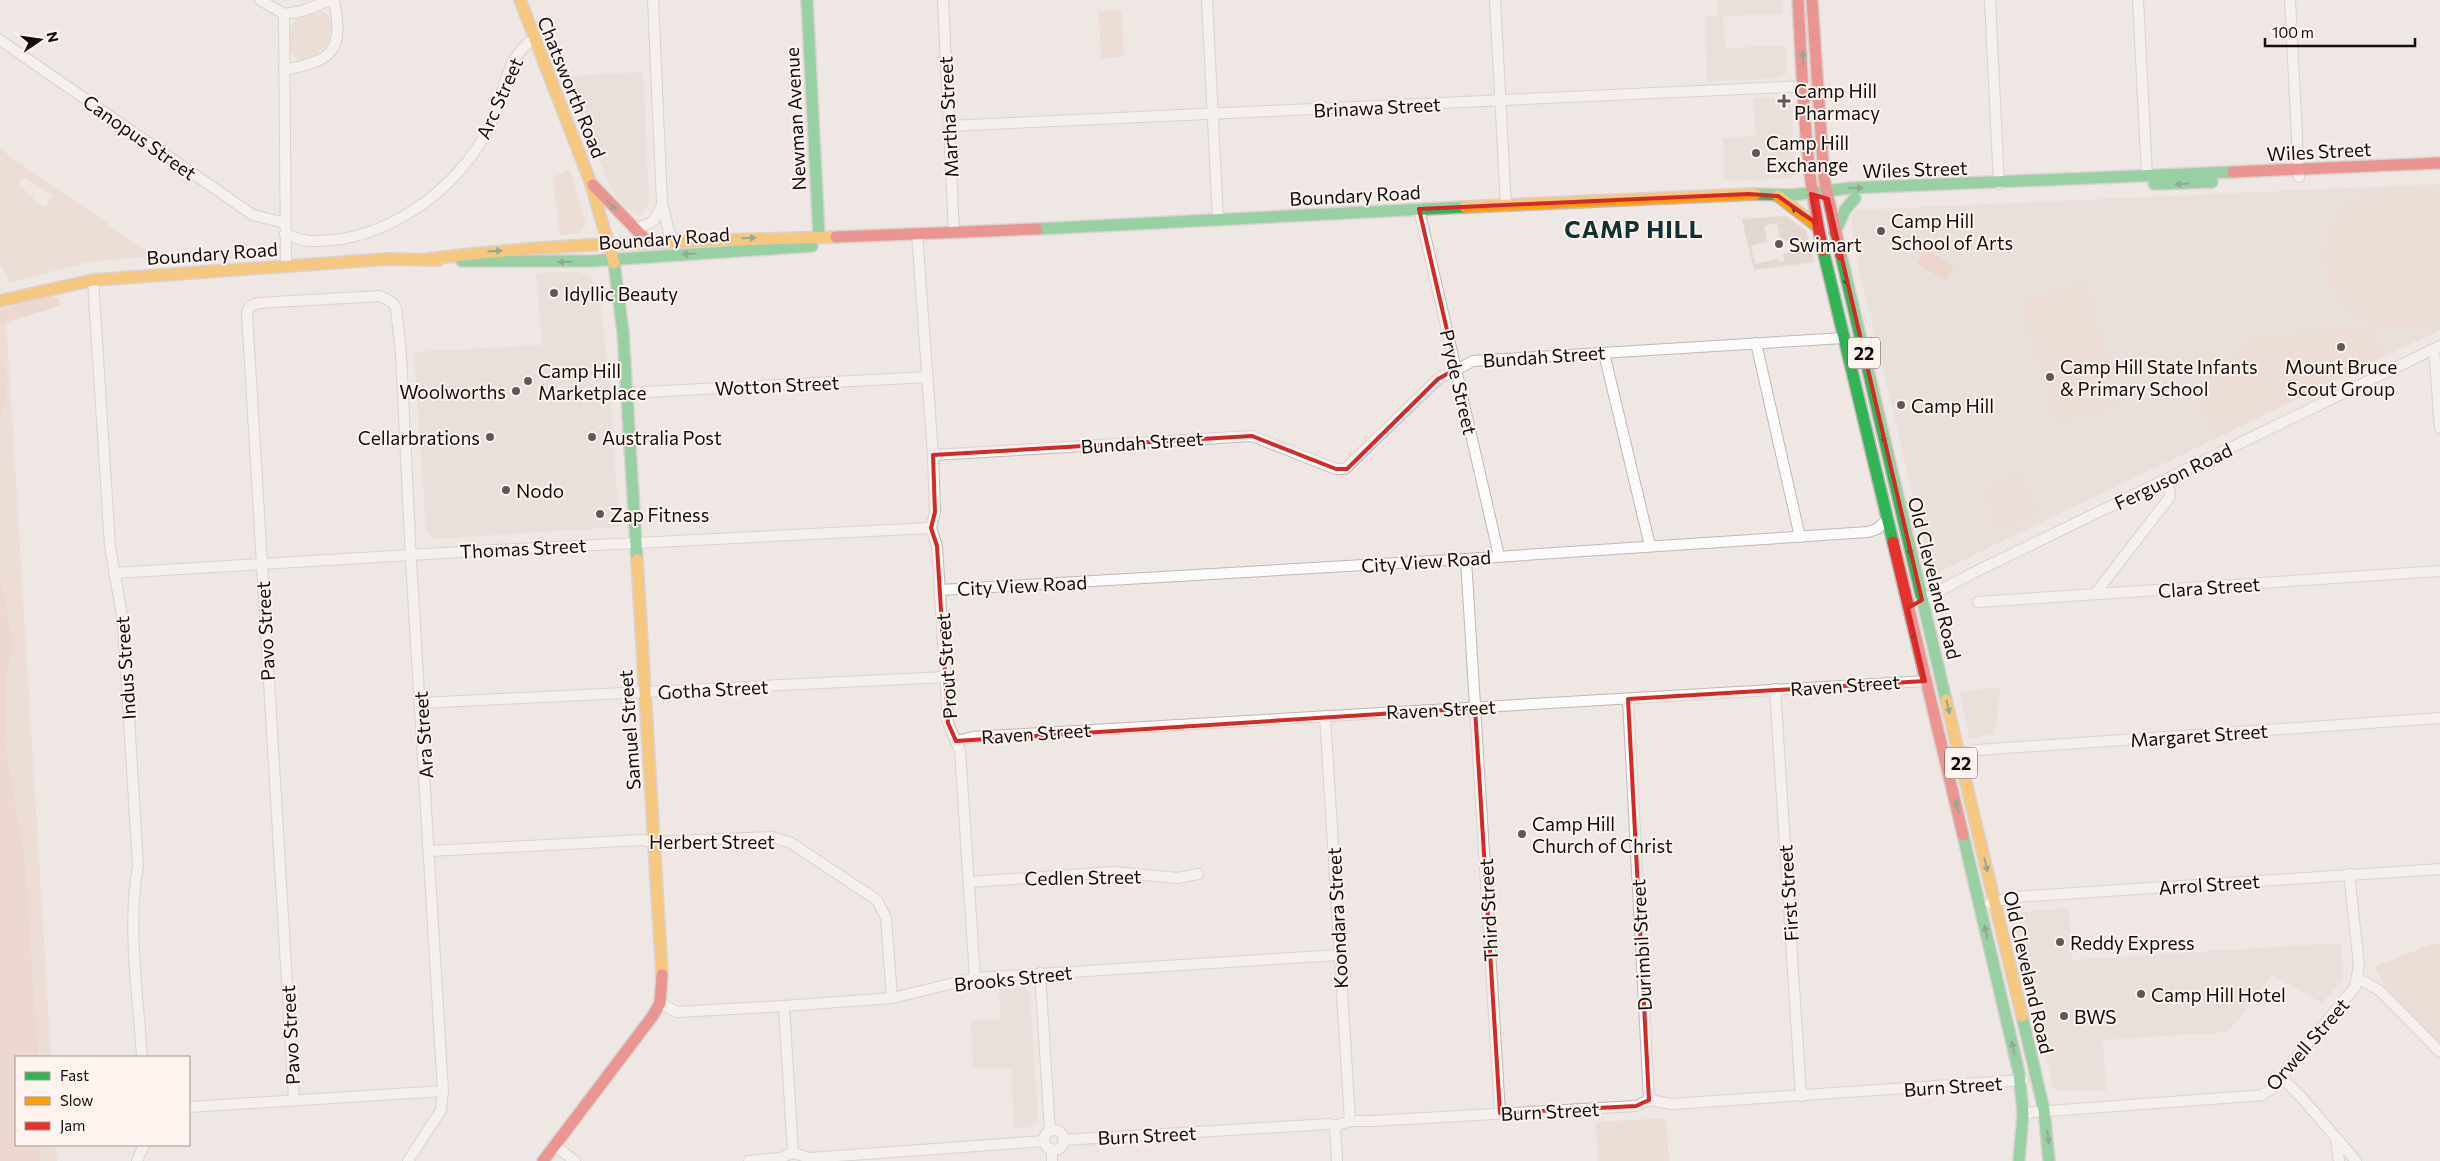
<svg xmlns="http://www.w3.org/2000/svg" width="2440" height="1161" font-family="Commissioner,sans-serif">
	<style>
		.built { fill: #e3d7d1; fill-rule: evenodd }
		.green { fill: #e9d2c7; fill-rule: evenodd }
		.forest { fill: #e9c5b6 }
		.water { fill: #ebbfad }
		.lines { fill: none; stroke-linecap: round; stroke-linejoin: round }
		.street-casing { stroke: #beb9b6; stroke-width: 12 }
		.fast-casing { stroke: #beb9b6; stroke-width: 14 }
		.slow-casing { stroke: #beb9b6; stroke-width: 14 }
		.jam-casing { stroke: #beb9b6; stroke-width: 14 }
		.street { stroke: #fcfbfb; stroke-width: 10 }
		.fast { stroke: #30b455; stroke-width: 11 }
		.slow { stroke: #ff9f0a; stroke-width: 11 }
		.jam { stroke: #e5322d; stroke-width: 11 }
		.oneway { fill: #206030 }
		.marked { fill: none; stroke: #d62828; stroke-width: 4; stroke-linejoin: round }
		.poi-dot { fill: #5e5958; stroke: #fef3ee; stroke-width: 2 }
		.labels { text-anchor: middle; dominant-baseline: central; stroke-width: 4; stroke-linejoin: round; paint-order: stroke }
		.shield { fill: #fef3ee; stroke: #585250; stroke-width: 1 }
		.shield-label { font-size: 18px; font-weight: bold; fill: #110d0c }
		.street-label { font-size: 19px; fill: #110d0c; stroke: #fef3ee }
		.poi-label { font-size: 19px; fill: #110d0c; stroke: #fef3ee; text-anchor: start }
		.district-label { font-size: 24px; font-weight: bold; letter-spacing: 1px; fill: #0f3232; stroke: #fef3ee }
	</style>
	<rect width="100%" height="100%" fill="#eee7e4"/>
	<!-- built -->
	<g class="built">
		<polygon points="1717,0 1782,0 1783,14 1723,16 1725,48 1786,46 1787,73 1779,78 1707,82 1705,17 1718,16"/>
		<polygon points="643,72 649,203 640,216 624,207 610,187 566,76"/>
		<polygon points="1791,97 1795,175 1792,178 1725,181 1723,138 1756,136 1753,98"/>
		<polygon points="2440,184 2440,330 2385,356 2371,327 2253,335 2198,398 2215,439 1932,575 1854,249 1851,220 1852,214 1857,210"/>
		<path d="M1787,216L1806,231L1814,262L1754,270L1742,219ZM1777,223L1781,242L1797,238L1800,250L1783,254L1785,261L1779,262L1778,259L1755,264L1751,246L1767,242L1764,226Z"/>
		<polygon points="579,272 589,277 598,285 611,398 619,527 432,539 426,530 414,352 542,345 536,273"/>
		<polygon points="2001,687 1994,734 1970,738 1959,692"/>
		<polygon points="2069,908 2072,960 2341,943 2343,979 2322,1003 2272,975 2228,1032 2103,1040 2106,1091 2058,1091 2053,1086 2015,927 2016,920 2024,912"/>
		<polygon points="1023,987 1030,993 1038,1121 1032,1127 1014,1128 1011,1068 973,1069 971,1020 1000,1019 999,989"/>
	</g>
	<!-- green -->
	<g class="green">
		<polygon points="1122,10 1124,57 1101,58 1099,11"/>
		<path d="M321,11C335,16 331,31 329,42L312,58L298,60C286,52 288,30 296,19Z"/>
		<path d="M0,149L154,256L87,262L11,282L0,264ZM24,177L53,196L45,207L32,199L34,196L17,185Z"/>
		<polygon points="570,169 586,225 580,233 560,235 553,177"/>
		<path d="M2419,188L2440,190V322C2420,327 2392,330 2372,324C2318,307 2305,223 2359,198C2378,189 2398,189 2419,188Z"/>
		<polygon points="2086,282 2121,405 2056,424 2020,301"/>
		<polygon points="6,318 51,1057 16,1057 16,1145 56,1145 57,1161 0,1161 0,319"/>
		<polygon points="2371,327 2385,356 2215,439 2198,398 2253,335"/>
		<polygon points="2020,473 2029,491 1990,510 1982,492"/>
		<polygon points="2029,494 2038,511 2000,531 1991,513"/>
		<polygon points="2440,943 2440,1044 2386,988 2374,967 2431,944"/>
		<polygon points="1666,1118 1669,1161 1598,1161 1596,1122"/>
	</g>
	<!-- forest -->
	<g class="forest">
		<polygon points="51,296 59,299 60,306 0,324 0,309"/>
		<path d="M0,359C15,377 2,404 0,425Z"/>
		<polygon points="0,576 13,644 6,676 5,743 25,859 38,1057 16,1057 16,1145 39,1145 41,1161 0,1161"/>
	</g>
	<!-- water -->
	<polygon class="water" points="1925,249 1954,267 1946,281 1917,263"/>
	<g class="lines">
		<!-- street casing -->
		<g class="street-casing">
			<g id="street">
				<polyline points="260,0 284,14 302,11 331,0"/>
				<polyline points="653,0 662,203 669,232 676,241"/>
				<polyline points="943,0 954,233"/>
				<polyline points="1207,0 1218,220"/>
				<polyline points="1495,0 1506,206"/>
				<polyline points="1990,0 1999,184"/>
				<polyline points="2138,0 2147,176"/>
				<polyline points="2290,0 2299,177"/>
				<polyline points="284,14 286,265"/>
				<polyline points="0,40 253,215 285,223"/>
				<path d="M284,70C333,61 344,51 334,0"/>
				<polyline points="948,126 1805,86"/>
				<polyline points="1419,209 1499,556"/>
				<path d="M634,228C652,225 656,221 662,204"/>
				<path d="M285,234C293,237 302,241 311,241C385,243 459,190 490,125C504,97 505,56 534,39"/>
				<polyline points="917,234 933,455 935,512 931,528 937,546 948,723 960,751 961,765 975,978"/>
				<path d="M93,280L110,546L123,622L138,865C127,927 138,994 142,1057"/>
				<polyline points="1756,343 1800,537"/>
				<polyline points="2434,349 2440,428"/>
				<polyline points="1604,353 1650,546"/>
				<polyline points="626,393 928,377"/>
				<polyline points="933,455 1252,436 1336,469 1345,469 1438,379 1473,361 1843,338"/>
				<polyline points="1466,559 1500,1113"/>
				<polyline points="114,573 476,551 931,528"/>
				<polyline points="940,590 1466,559 1868,532 1877,529 1888,519"/>
				<polyline points="2095,594 2169,498 2170,493 2166,479"/>
				<polyline points="1920,601 1975,572 2440,346"/>
				<polyline points="1978,602 2440,571"/>
				<polyline points="1775,689 1801,1096"/>
				<polyline points="1628,699 1649,1100"/>
				<polyline points="421,703 945,677"/>
				<polyline points="1325,716 1350,1121"/>
				<polyline points="956,741 973,737 1925,681"/>
				<polyline points="1959,754 1977,750 2440,718"/>
				<polyline points="430,851 642,840 654,842 772,837 791,843 877,900 886,918 892,998"/>
				<polyline points="969,882 1114,872 1177,878 1198,874"/>
				<polyline points="1990,903 2015,897 2440,869"/>
				<polyline points="1040,973 1050,1131"/>
				<polyline points="2357,978 2379,990 2440,1052"/>
				<polyline points="660,1003 677,1012 784,1006 892,998 975,978 1339,955"/>
				<polyline points="784,1006 793,1153"/>
				<polyline points="2282,1078 2302,1098 2356,1161"/>
				<polyline points="294,1100 247,313 250,306 258,303 380,296 392,302 396,308 401,354 411,560 443,1091 441,1110 408,1161"/>
				<polyline points="189,1107 443,1091"/>
				<polyline points="2023,1113 2251,1096 2262,1095 2270,1090 2355,987 2359,965 2349,874"/>
				<polyline points="1335,1126 1337,1161"/>
				<circle cx="1054" cy="1140" r="10"/>
				<polyline points="1063,1140 1330,1124 1335,1126 1350,1121 1371,1121 1636,1106 1649,1100 1672,1104 2023,1080"/>
				<polyline points="2336,1140 2339,1161"/>
				<polyline points="555,1146 575,1161"/>
				<polyline points="137,1161 144,1145"/>
				<polyline points="749,1161 780,1158 793,1153 810,1158 1044,1141"/>
				<polyline points="1052,1161 1052,1149"/>
			</g>
		</g>
		<!-- fast casing -->
		<g class="fast-casing">
			<g id="fast">
				<polyline points="807,0 819,236"/>
				<polyline points="2154,184 2212,182"/>
				<polyline points="1755,194 1793,195 1850,188 2233,172"/>
				<polyline points="1037,229 1465,207"/>
				<polyline points="1835,232 1845,210 1855,198"/>
				<polyline points="1823,250 1893,542"/>
				<polyline points="1841,255 1946,700"/>
				<polyline points="462,261 591,261 812,246"/>
				<polyline points="614,263 623,332 637,560"/>
				<polyline points="1963,835 2019,1073 2023,1113 2019,1161"/>
				<polyline points="2022,1016 2044,1110 2049,1161"/>
			</g>
		</g>
		<!-- slow casing -->
		<g class="slow-casing">
			<g id="slow">
				<polyline points="520,0 590,181 614,263"/>
				<polyline points="1778,196 1817,226"/>
				<polyline points="1465,207 1755,194"/>
				<path d="M429,259C564,242 700,241 836,237"/>
				<polyline points="0,301 93,280 387,259 438,260"/>
				<polyline points="637,560 662,975"/>
				<polyline points="1946,700 2022,1016"/>
			</g>
		</g>
		<!-- jam casing -->
		<g class="jam-casing">
			<g id="jam">
				<path d="M1798,0C1803,84 1804,168 1823,250"/>
				<polyline points="1812,0 1824,178 1841,255"/>
				<polyline points="2233,172 2440,163"/>
				<polyline points="593,185 648,242"/>
				<polyline points="836,237 1037,229"/>
				<polyline points="1893,542 1963,835"/>
				<polyline points="543,1161 652,1017 660,1003 662,975"/>
			</g>
		</g>
		<!-- street -->
		<use href="#street" class="street"/>
		<!-- fast -->
		<use href="#fast" class="fast"/>
		<!-- slow -->
		<use href="#slow" class="slow"/>
		<!-- jam -->
		<use href="#jam" class="jam"/>
	</g>
	<!-- one-way arrows -->
	<defs><path id="oneway-solid" d="M-6-.8H1V-3.2L6.5 0L1 3.2V.8H-6Z" transform="scale(1.25)"/></defs>
	<g class="oneway">
		<use href="#oneway-solid" transform="translate(1803 58) rotate(-94)"/>
		<use href="#oneway-solid" transform="translate(2182 184) rotate(177)"/>
		<use href="#oneway-solid" transform="translate(1856 188) rotate(-2)"/>
		<use href="#oneway-solid" transform="translate(611 205) rotate(47)"/>
		<use href="#oneway-solid" transform="translate(1797 211) rotate(-143)"/>
		<use href="#oneway-solid" transform="translate(749 238) rotate(-2)"/>
		<use href="#oneway-solid" transform="translate(495 251) rotate(-4)"/>
		<use href="#oneway-solid" transform="translate(689 254) rotate(176)"/>
		<use href="#oneway-solid" transform="translate(565 262) rotate(178)"/>
		<use href="#oneway-solid" transform="translate(1846 279) rotate(77)"/>
		<use href="#oneway-solid" transform="translate(1884 437) rotate(77)"/>
		<use href="#oneway-solid" transform="translate(1910 549) rotate(77)"/>
		<use href="#oneway-solid" transform="translate(1915 639) rotate(-103)"/>
		<use href="#oneway-solid" transform="translate(1948 707) rotate(77)"/>
		<use href="#oneway-solid" transform="translate(1957 807) rotate(-103)"/>
		<use href="#oneway-solid" transform="translate(1986 865) rotate(77)"/>
		<use href="#oneway-solid" transform="translate(1986 932) rotate(-103)"/>
		<use href="#oneway-solid" transform="translate(2013 1048) rotate(-103)"/>
		<use href="#oneway-solid" transform="translate(2048 1137) rotate(83)"/>
	</g>
	<!-- marked area -->
	<path d="M0 0H2440V1161H0ZM1748,194L1778,196L1816,223L1811,194L1828,199L1922,600L1908,608L1925,681L1628,699L1649,1100L1636,1106L1500,1113L1475,708L956,741L948,723L937,546L931,528L935,512L933,455L1252,436L1336,469H1347L1438,379L1456,369L1419,209Z" fill="#eee7e4" fill-opacity=".55" fill-rule="evenodd"/>
	<path class="marked" d="M1748,194L1778,196L1816,223L1811,194L1828,199L1922,600L1908,608L1925,681L1628,699L1649,1100L1636,1106L1500,1113L1475,708L956,741L948,723L937,546L931,528L935,512L933,455L1252,436L1336,469H1347L1438,379L1456,369L1419,209Z"/>
	<!-- markers -->
	<g class="poi-dot">
		<path d="M1781.5 93.5h5v5h5v5h-5v5h-5v-5h-5v-5h5z"/>
		<circle cx="1756" cy="153" r="5"/>
		<circle cx="1881" cy="231" r="5"/>
		<circle cx="1779" cy="244" r="5"/>
		<circle cx="554" cy="293" r="5"/>
		<circle cx="2341" cy="347" r="5"/>
		<circle cx="2050" cy="377" r="5"/>
		<circle cx="528" cy="381" r="5"/>
		<circle cx="516" cy="391" r="5"/>
		<circle cx="1901" cy="405" r="5"/>
		<circle cx="490" cy="437" r="5"/>
		<circle cx="592" cy="437" r="5"/>
		<circle cx="506" cy="490" r="5"/>
		<circle cx="600" cy="514" r="5"/>
		<circle cx="1522" cy="834" r="5"/>
		<circle cx="2060" cy="942" r="5"/>
		<circle cx="2141" cy="994" r="5"/>
		<circle cx="2064" cy="1016" r="5"/>
	</g>
	<g class="labels">
		<!-- shield labels -->
		<g class="shield">
			<rect x="1848" y="337.5" width="32" height="31" rx="4"/>
			<rect x="1945" y="747.5" width="32" height="31" rx="4"/>
		</g>
		<g class="shield-label">
			<text x="1864" y="353">22</text>
			<text x="1961" y="763">22</text>
		</g>
		<!-- street labels -->
		<g class="street-label">
			<text transform="translate(572 87) rotate(68)">Chatsworth Road</text>
			<text transform="translate(499 98) rotate(-66)">Arc Street</text>
			<text transform="translate(1377 107) rotate(-3)">Brinawa Street</text>
			<text transform="translate(948 117) rotate(-93)">Martha Street</text>
			<text transform="translate(795 119) rotate(-93)">Newman Avenue</text>
			<text transform="translate(140 137) rotate(35)">Canopus Street</text>
			<text transform="translate(2319 151) rotate(-3)">Wiles Street</text>
			<text transform="translate(1915 169) rotate(-2)">Wiles Street</text>
			<text transform="translate(1355 195) rotate(-3)">Boundary Road</text>
			<text transform="translate(664 238) rotate(-4)">Boundary Road</text>
			<text transform="translate(212 253) rotate(-4)">Boundary Road</text>
			<text transform="translate(1544 356) rotate(-4)">Bundah Street</text>
			<text transform="translate(1459 382) rotate(77)">Pryde Street</text>
			<text transform="translate(777 385) rotate(-3)">Wotton Street</text>
			<text transform="translate(1142 442) rotate(-4)">Bundah Street</text>
			<text transform="translate(2173 476) rotate(-26)">Ferguson Road</text>
			<text transform="translate(523 548) rotate(-3)">Thomas Street</text>
			<text transform="translate(1426 561) rotate(-4)">City View Road</text>
			<text transform="translate(1935 578) rotate(76)">Old Cleveland Road</text>
			<text transform="translate(1022 585) rotate(-3)">City View Road</text>
			<text transform="translate(2209 587) rotate(-4)">Clara Street</text>
			<text transform="translate(265 631) rotate(-93)">Pavo Street</text>
			<text transform="translate(946 666) rotate(-94)">Prout Street</text>
			<text transform="translate(125 668) rotate(-94)">Indus Street</text>
			<text transform="translate(1845 685) rotate(-4)">Raven Street</text>
			<text transform="translate(713 689) rotate(-3)">Gotha Street</text>
			<text transform="translate(1441 709) rotate(-3)">Raven Street</text>
			<text transform="translate(629 730) rotate(-94)">Samuel Street</text>
			<text transform="translate(1036 733) rotate(-4)">Raven Street</text>
			<text transform="translate(423 735) rotate(-94)">Ara Street</text>
			<text transform="translate(2199 735) rotate(-4)">Margaret Street</text>
			<text x="712" y="841">Herbert Street</text>
			<text transform="translate(1083 877) rotate(-1)">Cedlen Street</text>
			<text transform="translate(2209 884) rotate(-4)">Arrol Street</text>
			<text transform="translate(1788 893) rotate(-94)">First Street</text>
			<text transform="translate(1488 910) rotate(-93)">Third Street</text>
			<text transform="translate(1337 918) rotate(-93)">Koondara Street</text>
			<text transform="translate(1641 945) rotate(-93)">Durimbil Street</text>
			<text transform="translate(2029 972) rotate(77)">Old Cleveland Road</text>
			<text transform="translate(1013 978) rotate(-6)">Brooks Street</text>
			<text transform="translate(290 1035) rotate(-93)">Pavo Street</text>
			<text transform="translate(2307 1044) rotate(-49)">Orwell Street</text>
			<text transform="translate(1953 1086) rotate(-4)">Burn Street</text>
			<text transform="translate(1550 1111) rotate(-3)">Burn Street</text>
			<text transform="translate(1147 1135) rotate(-3)">Burn Street</text>
		</g>
		<!-- poi labels -->
		<g class="poi-label">
			<text x="1794" y="90">Camp Hill<tspan x="1794" dy="22">Pharmacy</tspan></text>
			<text x="1766" y="142">Camp Hill<tspan x="1766" dy="22">Exchange</tspan></text>
			<text x="1891" y="220">Camp Hill<tspan x="1891" dy="22">School of Arts</tspan></text>
			<text x="1789" y="244">Swimart</text>
			<text x="564" y="293">Idyllic Beauty</text>
			<text x="2060" y="366">Camp Hill State Infants<tspan x="2060" dy="22">&amp; Primary School</tspan></text>
			<text x="2341" y="366" text-anchor="middle">Mount Bruce<tspan x="2341" dy="22">Scout Group</tspan></text>
			<text x="538" y="370">Camp Hill<tspan x="538" dy="22">Marketplace</tspan></text>
			<text x="506" y="391" text-anchor="end">Woolworths</text>
			<text x="1911" y="405">Camp Hill</text>
			<text x="480" y="437" text-anchor="end">Cellarbrations</text>
			<text x="602" y="437">Australia Post</text>
			<text x="516" y="490">Nodo</text>
			<text x="610" y="514">Zap Fitness</text>
			<text x="1532" y="823">Camp Hill<tspan x="1532" dy="22">Church of Christ</tspan></text>
			<text x="2070" y="942">Reddy Express</text>
			<text x="2151" y="994">Camp Hill Hotel</text>
			<text x="2074" y="1016">BWS</text>
		</g>
		<!-- district labels -->
		<g class="district-label">
			<text x="1634" y="228">CAMP HILL</text>
		</g>
	</g>
	<!-- legend -->
	<rect x="15" y="1056" width="175" height="90" fill="#fef3ee" stroke="#9f9794"/>
	<rect x="25" y="1072" width="25" height="8" fill="#30b455" stroke="#9f9794"/>
	<text x="60" y="1081" font-size="15" fill="#110d0c">Fast</text>
	<rect x="25" y="1097" width="25" height="8" fill="#ff9f0a" stroke="#9f9794"/>
	<text x="60" y="1106" font-size="15" fill="#110d0c">Slow</text>
	<rect x="25" y="1122" width="25" height="8" fill="#e5322d" stroke="#9f9794"/>
	<text x="60" y="1131" font-size="15" fill="#110d0c">Jam</text>
	<!-- north arrow -->
	<g transform="translate(40 40) rotate(77)" stroke="#fef3ee" stroke-width="4" paint-order="stroke">
	<path d="M0-4L9 19L0 12L-9 19Z" fill="#110d0c"/>
	<text y="-8" font-size="14" font-weight="bold" text-anchor="middle" fill="#110d0c">N</text>
	</g>
	<!-- scale -->
	<path d="M2265 38v8h150v-8" fill="none" stroke="#110d0c" stroke-width="2.5"/>
	<text x="2272" y="38" font-size="15" fill="#110d0c" stroke="#fef3ee" stroke-width="4" paint-order="stroke">100 m</text>
</svg>
